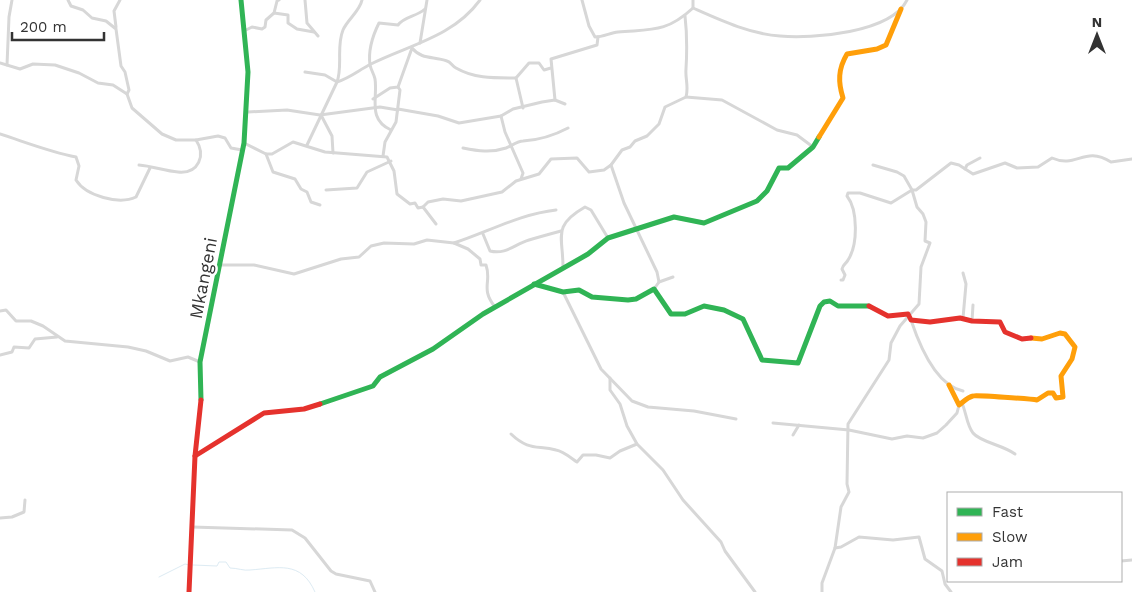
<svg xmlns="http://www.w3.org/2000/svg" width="1132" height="592" font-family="'Work Sans',sans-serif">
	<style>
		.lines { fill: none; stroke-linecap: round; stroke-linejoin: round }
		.stream { stroke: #ddebf3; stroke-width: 1 }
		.street { stroke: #d7d7d7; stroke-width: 3 }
		.fast { stroke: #30b455; stroke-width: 5 }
		.slow { stroke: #ff9f0a; stroke-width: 5 }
		.jam { stroke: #e5322d; stroke-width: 5 }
		.labels { text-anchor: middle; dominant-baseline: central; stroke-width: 5; stroke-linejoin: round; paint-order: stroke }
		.street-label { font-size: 18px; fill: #333; stroke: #fff }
	</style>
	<rect width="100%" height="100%" fill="#fff"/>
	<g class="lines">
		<!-- stream -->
		<g class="stream">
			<path d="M193,565L217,566L219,562H226L230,568C237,568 244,571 250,570C278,568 301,560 315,592"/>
			<polyline points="159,577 185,564 189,565"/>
		</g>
		<!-- street -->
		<g class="street">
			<polyline points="68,0 71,6 83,10 92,18 106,21 116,29 121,66 125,72 129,90 127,94"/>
			<polyline points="305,0 307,23 318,36"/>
			<path d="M582,0L589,26L595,37C603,37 610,33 618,32C651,29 666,33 693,8V0"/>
			<path d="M693,8C720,20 750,34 780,36C812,39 891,33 907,0"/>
			<polyline points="274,13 288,15 288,23 297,29 314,32"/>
			<polyline points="116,27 114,11 120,0"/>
			<polyline points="246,30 252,27 262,29 265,27 266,20 274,13 277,1 279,0"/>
			<polyline points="420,43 427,0"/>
			<polyline points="0,63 20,69 33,64 55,65 79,73 98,83 113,85 127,94 132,108 162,134 176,140 196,140 218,136 225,138 231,148 242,150"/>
			<polyline points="7,65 9,17 12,0"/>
			<path d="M305,72L325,75L337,82C343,66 336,47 343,30C347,20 360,11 362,0"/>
			<polyline points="686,97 722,100 777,130 797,135 813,147"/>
			<path d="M373,99L390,88L398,87L412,48C422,60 433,56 447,61C451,62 452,66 456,68C475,79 495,78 516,78"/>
			<polyline points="555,100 551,59 597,45 598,37"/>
			<polyline points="523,108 516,78 529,63 539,63 544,70 551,68"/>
			<polyline points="398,109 438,116 459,123 501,116 513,109 542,102 555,100 565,104"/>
			<polyline points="248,112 287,110 320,115 380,107 398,110"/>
			<polyline points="321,115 332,136 333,153"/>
			<polyline points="501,116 505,132 523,173 521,179"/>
			<path d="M391,130C367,119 378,98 375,79C374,74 371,70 370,65C368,51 373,35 379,23L398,25C405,16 416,17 425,9"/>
			<path d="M0,134C25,142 50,152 76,157L79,166L76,180C86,196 119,205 136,197L150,168"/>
			<polyline points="244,143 266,154 272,154 293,142 325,152 387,157 394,171 397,194 410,204 415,203 418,208 423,207 436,224"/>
			<path d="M307,145L337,82C350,78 359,70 371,64C409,45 453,37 480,0"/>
			<path d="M463,148C478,151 491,153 506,148C511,146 518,141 523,141C540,140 553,136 568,128"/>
			<polyline points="266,154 273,172 295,179 301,189 307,192 311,202 320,205"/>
			<polyline points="383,156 385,142 396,122 400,90 398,87"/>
			<path d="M139,165C152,166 165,171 178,172C199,174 206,155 196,140"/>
			<polyline points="611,165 624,203 657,272 659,282 654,289"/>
			<path d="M873,165L897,172L904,176L912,190H916L951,163L959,165L973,174L1005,163L1017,168L1038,167L1052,158C1077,169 1084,145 1111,162L1132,159"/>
			<polyline points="965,169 967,165 980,158"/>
			<polyline points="326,190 357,188 367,172 391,161"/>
			<path d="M423,207L428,202L443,199L461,201L502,192L516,181L539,174L551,159L577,158L589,172L604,170L611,165L622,150L630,147L635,141L647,136L659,124L665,107L686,97C689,87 685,78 686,69C687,52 687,33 685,16"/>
			<path d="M483,234L490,251C506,255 515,244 529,240C539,237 550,234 561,231"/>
			<path d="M454,243C488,232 520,214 556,210"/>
			<path d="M220,265H254L294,274L341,259L359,257L371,246L384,243L414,244L427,240L454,243L468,249L480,259L481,265H486C492,282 480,288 495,307"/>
			<path d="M563,267C563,236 552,226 585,207L591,210L608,238"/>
			<polyline points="659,282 673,277"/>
			<polyline points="563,292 601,369 632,401 648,407 694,411 736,419"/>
			<polyline points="0,311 6,310 16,321 31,321 43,326 65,341 128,347 146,351 170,361 188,357 200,362"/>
			<polyline points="963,318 966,284 963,273"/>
			<path d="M911,320C919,344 935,385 963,391"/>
			<polyline points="972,321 973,305"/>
			<polyline points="0,355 12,352 14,347 29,348 35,339 57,337"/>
			<polyline points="610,378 610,390 620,404 627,426 637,444 663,470 683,500 721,542 725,551 755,592"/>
			<path d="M962,403C966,412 967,426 973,433C980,442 1003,445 1015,454"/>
			<polyline points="773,423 849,430 892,439 907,436 923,438 937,433 946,425 957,413 959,405"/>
			<path d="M511,434C529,451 537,445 556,450C563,451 571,458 577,462L583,455H596L610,458L620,451L637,444"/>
			<polyline points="793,435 799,425"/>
			<polyline points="0,518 12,517 24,512 25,500"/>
			<polyline points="192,527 292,530 305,538 331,571 336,574 370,581 375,592"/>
			<polyline points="835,548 841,547 859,537 893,540 919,537 925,559 942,571 945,584 951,592"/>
			<polyline points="1121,561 1132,560"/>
			<path d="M822,592V583L835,548L841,507L849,492L847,484L848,424L889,360L891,343L900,326L919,304L921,267L930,243L925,241L926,222L923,214L917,207L912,190L891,203L860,193H848L847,196C858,210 858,245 848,260C846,264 843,264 842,269L845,275L843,280H841"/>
		</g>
		<!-- fast -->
		<g class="fast">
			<polyline points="534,284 563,292 579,290 592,297 628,300 636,299 654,289 671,314 685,314 704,306 724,310 743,319 762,360 798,363 820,306 824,302 830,301 838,306 869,306"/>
			<polyline points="201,400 200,362 244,143 248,72 241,0"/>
			<polyline points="320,404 373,386 380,377 433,349 483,314 588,254 608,238 674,217 704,223 757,201 767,191 779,168 788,168 813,147 819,137"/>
		</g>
		<!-- slow -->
		<g class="slow">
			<path d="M819,137L843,98C838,82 838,69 847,54L877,49L886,45L901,9"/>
			<path d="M949,385L959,405C963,402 968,397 973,396C976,395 1032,399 1037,400L1048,393H1053L1056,398L1063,397L1061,376L1072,359L1075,347L1065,334L1060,333L1042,339L1031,338"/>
		</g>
		<!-- jam -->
		<g class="jam">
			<polyline points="869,306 888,316 908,314 911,320 930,322 960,318 972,321 1000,322 1005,332 1022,339 1031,338"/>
			<polyline points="195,456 264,413 304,409 320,404"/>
			<polyline points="189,592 195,456 201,400"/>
		</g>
	</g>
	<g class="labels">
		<!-- street labels -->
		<g class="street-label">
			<text transform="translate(203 278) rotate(-79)">Mkangeni</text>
		</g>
	</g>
	<!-- legend -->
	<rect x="947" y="492" width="175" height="90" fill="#ffffff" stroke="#adadad"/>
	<rect x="957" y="508" width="25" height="8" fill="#30b455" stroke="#adadad"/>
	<text x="992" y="517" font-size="15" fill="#333333">Fast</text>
	<rect x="957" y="533" width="25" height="8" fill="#ff9f0a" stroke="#adadad"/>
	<text x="992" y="542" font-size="15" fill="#333333">Slow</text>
	<rect x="957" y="558" width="25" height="8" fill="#e5322d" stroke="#adadad"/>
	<text x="992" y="567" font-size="15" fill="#333333">Jam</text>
	<!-- north arrow -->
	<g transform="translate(1097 35)" stroke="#ffffff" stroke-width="4" paint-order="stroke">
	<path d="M0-4L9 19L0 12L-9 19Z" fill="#333333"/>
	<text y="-8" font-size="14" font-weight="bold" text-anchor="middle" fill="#333333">N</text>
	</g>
	<!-- scale -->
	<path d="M12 32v8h92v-8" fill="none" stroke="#333333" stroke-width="2.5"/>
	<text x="20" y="32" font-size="15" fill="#333333" stroke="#ffffff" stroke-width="4" paint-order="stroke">200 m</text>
</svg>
